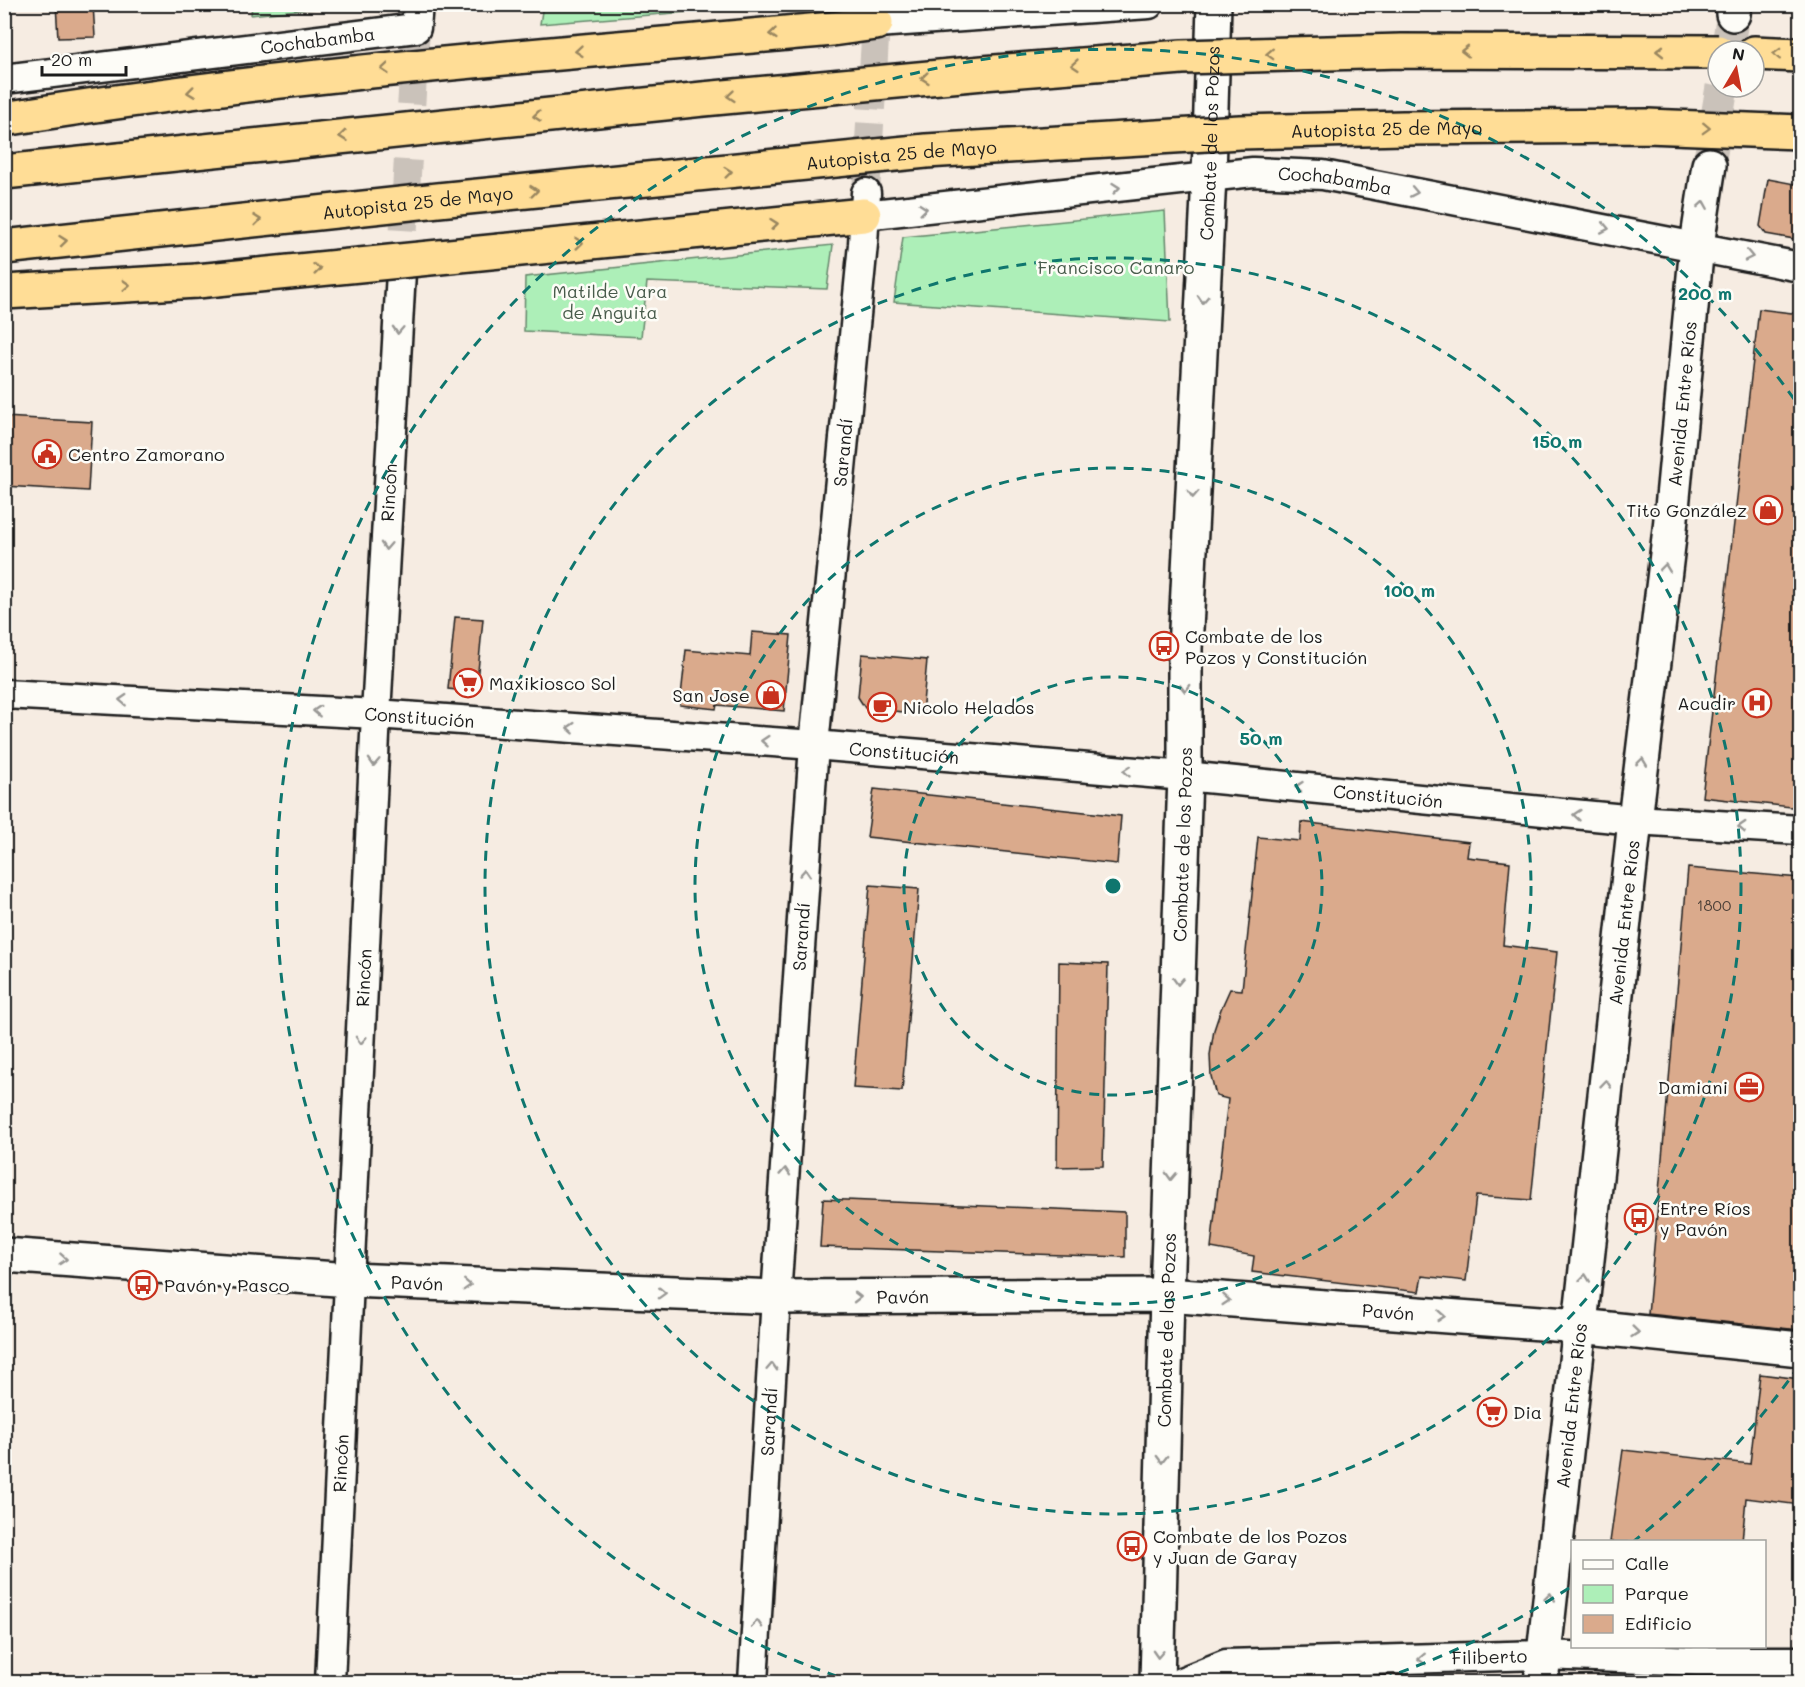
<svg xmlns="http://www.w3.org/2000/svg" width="1805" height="1687" font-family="Mali,sans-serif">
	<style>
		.green { fill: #adefb8; stroke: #64866a; stroke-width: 1.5 }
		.building { fill: #daaa8c; stroke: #1c1c1c; stroke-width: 1.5 }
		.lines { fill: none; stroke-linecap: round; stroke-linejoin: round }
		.street-tunnel { stroke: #cac2ba; stroke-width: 28; stroke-dasharray: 28 14; stroke-linecap: butt }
		.secondary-tunnel { stroke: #cac2ba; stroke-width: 33; stroke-dasharray: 33 16; stroke-linecap: butt }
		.street-casing { stroke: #1c1c1c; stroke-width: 33 }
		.secondary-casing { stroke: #1c1c1c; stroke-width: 38 }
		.highway-casing { stroke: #1c1c1c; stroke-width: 38 }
		.street { stroke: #fdfcf7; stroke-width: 28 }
		.secondary { stroke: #fdfcf7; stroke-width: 33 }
		.highway { stroke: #ffdd96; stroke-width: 33 }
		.highway-bridge-casing { stroke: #1c1c1c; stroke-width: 38; stroke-linecap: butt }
		.highway-bridge { stroke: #ffdd96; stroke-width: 33 }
		.oneway { stroke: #99865f }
		.oneway2 { stroke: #989794 }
		.ring { fill: none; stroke: #0f766e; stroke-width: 3; stroke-dasharray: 10 8 }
		.labels { text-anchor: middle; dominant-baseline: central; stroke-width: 5; stroke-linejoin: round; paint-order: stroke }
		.number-label { font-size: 15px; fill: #4c4038 }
		.street-label { font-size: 18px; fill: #1c1c1c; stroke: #fdfcf7 }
		.park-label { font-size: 18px; fill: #485b4b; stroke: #fdfcf7 }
		.poi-label { font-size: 18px; fill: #1c1c1c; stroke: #fdfcf7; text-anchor: start }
		.centre { fill: #0f766e; stroke: #fdfcf7; stroke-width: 3 }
		.ring-label { font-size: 18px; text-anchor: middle; font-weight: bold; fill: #0f766e; stroke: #fdfcf7; stroke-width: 5; stroke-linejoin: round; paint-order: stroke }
	</style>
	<rect width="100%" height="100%" fill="#f6ece2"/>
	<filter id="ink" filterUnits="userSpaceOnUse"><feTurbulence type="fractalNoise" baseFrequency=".0167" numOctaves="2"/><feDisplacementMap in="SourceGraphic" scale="12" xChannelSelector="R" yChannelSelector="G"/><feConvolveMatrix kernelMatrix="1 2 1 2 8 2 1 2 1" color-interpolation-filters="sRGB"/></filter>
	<g filter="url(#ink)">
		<!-- green -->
		<g class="green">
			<polygon points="252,4 346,4 346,5 251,15"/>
			<polygon points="543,5 543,4 748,5 748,7 540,24"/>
			<polygon points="1165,211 1170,322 894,302 903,237"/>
			<polygon points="833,245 827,289 647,282 641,337 524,331 525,277"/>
		</g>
		<!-- building -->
		<g class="building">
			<polygon points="56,4 93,4 95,37 58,38"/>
			<polygon points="1768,179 1800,185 1800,240 1766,234 1760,226"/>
			<polygon points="1759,309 1800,314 1800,808 1702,797"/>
			<polygon points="4,417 92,422 88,491 4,486"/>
			<polygon points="455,617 483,619 476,692 448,689"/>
			<polygon points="752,632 791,635 784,711 717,705 716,709 680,705 686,650 750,656"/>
			<polygon points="862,654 927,660 922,714 865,708 858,697"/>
			<polygon points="874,789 1121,816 1117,864 867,837"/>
			<polygon points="1301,822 1469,842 1467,857 1510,862 1503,945 1557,952 1531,1200 1476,1196 1466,1281 1422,1276 1419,1292 1252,1272 1254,1256 1211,1248 1228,1099 1216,1096 1211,1076 1210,1055 1214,1030 1221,1009 1230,989 1242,990 1258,837 1300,841"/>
			<polygon points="1688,868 1800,878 1800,1330 1648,1314"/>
			<polygon points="870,885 919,889 902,1091 853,1088"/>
			<polygon points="1059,962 1108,964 1103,1166 1057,1167"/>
			<polygon points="823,1199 1125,1212 1125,1257 820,1247"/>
			<polygon points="1760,1374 1800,1379 1800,1505 1746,1498 1742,1542 1610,1542 1623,1450 1750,1464"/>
		</g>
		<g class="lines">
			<!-- street-tunnel -->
			<g class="street-tunnel">
				<polyline points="866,193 875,39"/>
				<polyline points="401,272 416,28"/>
			</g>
			<!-- secondary-tunnel -->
			<g class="secondary-tunnel">
				<polyline points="1727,51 1733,14"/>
				<polyline points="1709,165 1722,87"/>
			</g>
			<!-- street casing -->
			<g class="street-casing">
				<g id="street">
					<polyline points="876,23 1149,4"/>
					<path id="s1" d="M4,79L416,28L418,4"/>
					<path id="s2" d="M864,215L1253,172L1323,175L1800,267"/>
					<path id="s3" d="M4,694L376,714L814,745L1185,776L1635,820L1800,830"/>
					<path id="s4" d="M330,1682L376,714L401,272"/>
					<path id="s5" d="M753,1682L776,1297L814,745L863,244L866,193"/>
					<path id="s6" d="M1181,1682L1226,1664L1544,1655L1697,1661H1800"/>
				</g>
			</g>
			<!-- secondary casing -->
			<g class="secondary-casing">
				<g id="secondary">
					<polyline points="1733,14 1734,4"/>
					<path id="s7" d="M4,1255L350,1280L776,1297L1167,1295L1580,1326L1800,1349"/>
					<path id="s8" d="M1157,1682L1167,1295L1185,776V649L1209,177L1214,4"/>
					<path id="s9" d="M1541,1682L1635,820L1670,529L1697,245L1709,165"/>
				</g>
			</g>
			<!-- highway casing -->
			<g class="highway-casing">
				<g id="highway">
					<polyline points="832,29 876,23"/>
					<polyline points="1754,53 1800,55"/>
					<polyline points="500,251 864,215"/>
					<polyline points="4,292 197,281"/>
				</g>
			</g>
			<!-- street -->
			<use href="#street" class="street"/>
			<!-- secondary -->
			<use href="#secondary" class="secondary"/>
			<!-- highway -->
			<use href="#highway" class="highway"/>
			<!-- highway-bridge casing -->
			<g class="highway-bridge-casing">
				<g id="highway-bridge">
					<path d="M4,119C278,74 555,54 832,29"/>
					<polyline points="4,172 703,99 983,73 1182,57 1401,51 1718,52"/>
					<path id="s10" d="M4,247L438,200L926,151L1240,132L1403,128L1647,126L1800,132"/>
					<polyline points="197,281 500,251"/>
				</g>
			</g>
			<!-- highway-bridge -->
			<use href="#highway-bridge" class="highway-bridge"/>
		</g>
		<!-- one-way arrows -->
		<defs><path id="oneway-chevron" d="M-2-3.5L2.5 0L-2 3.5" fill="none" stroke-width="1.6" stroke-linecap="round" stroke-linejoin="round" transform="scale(1.5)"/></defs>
		<g class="oneway">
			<use href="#oneway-chevron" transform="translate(773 34) rotate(175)"/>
			<use href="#oneway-chevron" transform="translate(579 51) rotate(175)"/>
			<use href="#oneway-chevron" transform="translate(1465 51) rotate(-180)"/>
			<use href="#oneway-chevron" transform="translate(1660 51) rotate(-180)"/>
			<use href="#oneway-chevron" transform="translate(1270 54) rotate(178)"/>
			<use href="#oneway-chevron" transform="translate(1777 54) rotate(-178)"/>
			<use href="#oneway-chevron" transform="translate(1075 65) rotate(175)"/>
			<use href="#oneway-chevron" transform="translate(385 69) rotate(175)"/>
			<use href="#oneway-chevron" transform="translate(925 78) rotate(174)"/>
			<use href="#oneway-chevron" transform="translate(191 92) rotate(173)"/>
			<use href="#oneway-chevron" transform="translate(731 96) rotate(175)"/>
			<use href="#oneway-chevron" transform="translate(537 116) rotate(174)"/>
			<use href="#oneway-chevron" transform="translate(1706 128) rotate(2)"/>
			<use href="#oneway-chevron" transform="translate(343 136) rotate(174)"/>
			<use href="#oneway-chevron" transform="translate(728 172) rotate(-6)"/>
			<use href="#oneway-chevron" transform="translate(534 191) rotate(-6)"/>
			<use href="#oneway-chevron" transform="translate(257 220) rotate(-6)"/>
			<use href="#oneway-chevron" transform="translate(774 224) rotate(-6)"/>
			<use href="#oneway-chevron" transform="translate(63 241) rotate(-6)"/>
			<use href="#oneway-chevron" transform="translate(579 243) rotate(-6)"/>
			<use href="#oneway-chevron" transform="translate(317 269) rotate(-6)"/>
			<use href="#oneway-chevron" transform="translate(126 285) rotate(-3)"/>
		</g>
		<g class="oneway2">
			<use href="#oneway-chevron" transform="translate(1116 188) rotate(-6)"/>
			<use href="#oneway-chevron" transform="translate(1414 192) rotate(11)"/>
			<use href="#oneway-chevron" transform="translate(1703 205) rotate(-81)"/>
			<use href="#oneway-chevron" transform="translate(923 209) rotate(-6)"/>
			<use href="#oneway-chevron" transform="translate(1605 228) rotate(11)"/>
			<use href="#oneway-chevron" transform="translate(1749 256) rotate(12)"/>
			<use href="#oneway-chevron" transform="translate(1203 299) rotate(93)"/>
			<use href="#oneway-chevron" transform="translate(398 330) rotate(93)"/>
			<use href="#oneway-chevron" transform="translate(1193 494) rotate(93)"/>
			<use href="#oneway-chevron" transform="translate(386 546) rotate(93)"/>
			<use href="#oneway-chevron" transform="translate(1665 568) rotate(-83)"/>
			<use href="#oneway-chevron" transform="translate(1185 688) rotate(90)"/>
			<use href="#oneway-chevron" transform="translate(123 700) rotate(-177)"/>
			<use href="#oneway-chevron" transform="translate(317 711) rotate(-177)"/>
			<use href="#oneway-chevron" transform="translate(571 728) rotate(-176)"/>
			<use href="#oneway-chevron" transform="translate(765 741) rotate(-176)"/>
			<use href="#oneway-chevron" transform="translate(374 762) rotate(93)"/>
			<use href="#oneway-chevron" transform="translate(1642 762) rotate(-83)"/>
			<use href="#oneway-chevron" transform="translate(1127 771) rotate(-175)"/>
			<use href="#oneway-chevron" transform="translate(1299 787) rotate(-174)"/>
			<use href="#oneway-chevron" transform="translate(1577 815) rotate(-175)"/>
			<use href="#oneway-chevron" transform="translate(1742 827) rotate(-177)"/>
			<use href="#oneway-chevron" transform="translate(805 873) rotate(-86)"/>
			<use href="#oneway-chevron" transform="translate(1178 981) rotate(92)"/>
			<use href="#oneway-chevron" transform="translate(361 1040) rotate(93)"/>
			<use href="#oneway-chevron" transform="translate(1606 1084) rotate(-84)"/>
			<use href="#oneway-chevron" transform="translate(785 1172) rotate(-86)"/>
			<use href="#oneway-chevron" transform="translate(1171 1176) rotate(92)"/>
			<use href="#oneway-chevron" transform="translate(63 1259) rotate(4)"/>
			<use href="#oneway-chevron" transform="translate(1585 1278) rotate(-84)"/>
			<use href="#oneway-chevron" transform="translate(467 1285) rotate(2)"/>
			<use href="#oneway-chevron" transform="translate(662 1293) rotate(2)"/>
			<use href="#oneway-chevron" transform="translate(857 1297)"/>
			<use href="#oneway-chevron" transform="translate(1226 1300) rotate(4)"/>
			<use href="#oneway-chevron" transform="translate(1441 1316) rotate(4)"/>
			<use href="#oneway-chevron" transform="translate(1635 1332) rotate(6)"/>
			<use href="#oneway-chevron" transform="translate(772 1367) rotate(-87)"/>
			<use href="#oneway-chevron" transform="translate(1162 1459) rotate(91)"/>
			<use href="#oneway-chevron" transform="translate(1550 1597) rotate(-84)"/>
			<use href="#oneway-chevron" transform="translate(757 1624) rotate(-87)"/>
			<use href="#oneway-chevron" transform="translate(1158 1654) rotate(93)"/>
			<use href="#oneway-chevron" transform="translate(1422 1659) rotate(178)"/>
		</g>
	</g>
	<!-- distance rings -->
	<g class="ring">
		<circle cx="1113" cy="886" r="209"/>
		<circle cx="1113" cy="886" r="418"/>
		<circle cx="1113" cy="886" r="628"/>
		<path d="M1799 1366A837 837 0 0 1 1634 1541M1569 1588A837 837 0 0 1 1372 1682M854 1682A837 837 0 1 1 1799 406"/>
	</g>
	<!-- icons -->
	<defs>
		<g id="civic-ring" transform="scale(1.5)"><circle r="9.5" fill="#fdfcf7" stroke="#c8321e" stroke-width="1.5"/><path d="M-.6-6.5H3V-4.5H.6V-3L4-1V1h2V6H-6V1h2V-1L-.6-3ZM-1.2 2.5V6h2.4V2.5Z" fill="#c8321e"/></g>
		<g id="shop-ring" transform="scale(1.5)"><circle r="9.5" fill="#fdfcf7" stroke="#c8321e" stroke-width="1.5"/><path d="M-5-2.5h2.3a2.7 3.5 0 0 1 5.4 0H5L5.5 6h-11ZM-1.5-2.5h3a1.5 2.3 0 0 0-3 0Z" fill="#c8321e"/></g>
		<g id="bus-ring" transform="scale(1.5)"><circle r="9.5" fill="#fdfcf7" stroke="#c8321e" stroke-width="1.5"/><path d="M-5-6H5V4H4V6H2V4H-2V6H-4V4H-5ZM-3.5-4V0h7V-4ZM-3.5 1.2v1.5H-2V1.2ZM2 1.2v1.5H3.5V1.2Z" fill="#c8321e"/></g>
		<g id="supermarket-ring" transform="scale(1.5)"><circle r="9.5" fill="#fdfcf7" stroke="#c8321e" stroke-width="1.5"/><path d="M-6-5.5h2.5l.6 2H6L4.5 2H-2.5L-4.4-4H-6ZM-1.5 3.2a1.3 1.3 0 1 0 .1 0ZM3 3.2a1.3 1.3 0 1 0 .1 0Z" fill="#c8321e"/></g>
		<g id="hospital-ring" transform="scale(1.5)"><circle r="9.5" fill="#fdfcf7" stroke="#c8321e" stroke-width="1.5"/><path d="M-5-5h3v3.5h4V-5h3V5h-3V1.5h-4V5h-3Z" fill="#c8321e"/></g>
		<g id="cafe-ring" transform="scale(1.5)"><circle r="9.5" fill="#fdfcf7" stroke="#c8321e" stroke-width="1.5"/><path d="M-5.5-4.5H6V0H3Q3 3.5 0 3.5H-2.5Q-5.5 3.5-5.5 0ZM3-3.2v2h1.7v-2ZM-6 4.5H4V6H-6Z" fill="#c8321e"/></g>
		<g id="office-ring" transform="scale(1.5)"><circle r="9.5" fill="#fdfcf7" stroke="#c8321e" stroke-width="1.5"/><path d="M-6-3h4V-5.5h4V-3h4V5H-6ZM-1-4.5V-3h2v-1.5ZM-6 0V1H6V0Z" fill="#c8321e"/></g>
	</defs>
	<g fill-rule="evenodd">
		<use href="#civic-ring" x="47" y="454"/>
		<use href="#shop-ring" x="1768" y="510"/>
		<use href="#bus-ring" x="1164" y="646"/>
		<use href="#supermarket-ring" x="468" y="683"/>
		<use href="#shop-ring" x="771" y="695"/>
		<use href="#hospital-ring" x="1757" y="703"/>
		<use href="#cafe-ring" x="882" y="707"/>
		<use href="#office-ring" x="1749" y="1087"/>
		<use href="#bus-ring" x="1639" y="1218"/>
		<use href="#bus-ring" x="143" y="1285"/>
		<use href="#supermarket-ring" x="1492" y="1412"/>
		<use href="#bus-ring" x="1132" y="1546"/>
	</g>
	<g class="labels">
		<!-- number labels -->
		<g class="number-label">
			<text x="1714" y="905">1800</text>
		</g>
		<!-- street labels -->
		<g class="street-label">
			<text stroke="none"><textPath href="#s1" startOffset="316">Cochabamba</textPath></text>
			<text stroke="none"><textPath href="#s10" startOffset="1388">Autopista 25 de Mayo</textPath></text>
			<text stroke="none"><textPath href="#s8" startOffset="1540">Combate de los Pozos</textPath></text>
			<text stroke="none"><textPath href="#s10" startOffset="902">Autopista 25 de Mayo</textPath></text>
			<text stroke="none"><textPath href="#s2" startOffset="474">Cochabamba</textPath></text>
			<text stroke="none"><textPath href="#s10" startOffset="416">Autopista 25 de Mayo</textPath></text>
			<text stroke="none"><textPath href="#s9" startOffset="1286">Avenida Entre Ríos</textPath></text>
			<text stroke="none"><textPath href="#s5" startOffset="1233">Sarandí</textPath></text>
			<text stroke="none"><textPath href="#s4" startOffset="1191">Rincón</textPath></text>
			<text stroke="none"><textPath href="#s3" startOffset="416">Constitución</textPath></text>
			<text stroke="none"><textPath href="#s3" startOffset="902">Constitución</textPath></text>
			<text stroke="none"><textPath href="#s3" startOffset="1388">Constitución</textPath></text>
			<text stroke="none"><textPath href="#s8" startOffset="838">Combate de los Pozos</textPath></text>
			<text stroke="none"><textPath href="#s9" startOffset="764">Avenida Entre Ríos</textPath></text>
			<text stroke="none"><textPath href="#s5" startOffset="747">Sarandí</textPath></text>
			<text stroke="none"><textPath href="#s4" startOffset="705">Rincón</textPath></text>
			<text stroke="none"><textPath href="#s7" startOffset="414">Pavón</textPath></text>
			<text stroke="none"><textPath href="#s7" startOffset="900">Pavón</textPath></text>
			<text stroke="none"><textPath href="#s7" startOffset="1386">Pavón</textPath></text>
			<text stroke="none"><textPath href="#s8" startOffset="352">Combate de los Pozos</textPath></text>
			<text stroke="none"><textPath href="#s9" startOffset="278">Avenida Entre Ríos</textPath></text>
			<text stroke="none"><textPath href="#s5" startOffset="261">Sarandí</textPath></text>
			<text stroke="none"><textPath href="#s4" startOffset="219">Rincón</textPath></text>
			<text stroke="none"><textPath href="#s6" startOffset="312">Filiberto</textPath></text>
		</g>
		<!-- park labels -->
		<g class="park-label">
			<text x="1116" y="267">Francisco Canaro</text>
			<text x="610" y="291">Matilde Vara<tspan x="610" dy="21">de Anguita</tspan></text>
		</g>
		<!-- poi labels -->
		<g class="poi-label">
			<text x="68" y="454">Centro Zamorano</text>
			<text x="1747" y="510" text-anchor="end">Tito González</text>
			<text x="1185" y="636">Combate de los<tspan x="1185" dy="21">Pozos y Constitución</tspan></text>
			<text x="489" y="683">Maxikiosco Sol</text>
			<text x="750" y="695" text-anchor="end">San Jose</text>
			<text x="1736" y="703" text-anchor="end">Acudir</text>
			<text x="903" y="707">Nicolo Helados</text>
			<text x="1728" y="1087" text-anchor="end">Damiani</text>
			<text x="1660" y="1208">Entre Ríos<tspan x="1660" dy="21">y Pavón</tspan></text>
			<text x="164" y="1285">Pavón y Pasco</text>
			<text x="1513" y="1412">Dia</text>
			<text x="1153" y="1536">Combate de los Pozos<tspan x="1153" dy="21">y Juan de Garay</tspan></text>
		</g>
	</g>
	<circle cx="1113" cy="886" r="9" class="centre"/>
	<g class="ring-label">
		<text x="1705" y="300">200 m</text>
		<text x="1557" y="448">150 m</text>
		<text x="1409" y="597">100 m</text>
		<text x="1261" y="745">50 m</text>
	</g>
	<!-- margin -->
	<rect width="1805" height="1687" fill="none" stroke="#fdfcf7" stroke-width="24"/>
	<rect x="12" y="12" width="1781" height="1663" fill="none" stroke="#1c1c1c" stroke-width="2" filter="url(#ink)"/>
	<!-- legend -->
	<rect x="1571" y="1540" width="195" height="108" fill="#fdfcf7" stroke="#a3a29f" stroke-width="1.5"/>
	<rect x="1583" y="1560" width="30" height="9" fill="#fdfcf7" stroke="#a3a29f" stroke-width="1.5"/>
	<text x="1625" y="1570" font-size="18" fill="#1c1c1c">Calle</text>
	<rect x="1583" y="1585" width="30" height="18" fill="#adefb8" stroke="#a3a29f" stroke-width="1.5"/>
	<text x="1625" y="1600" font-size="18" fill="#1c1c1c">Parque</text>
	<rect x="1583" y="1615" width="30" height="18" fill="#daaa8c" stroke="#a3a29f" stroke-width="1.5"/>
	<text x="1625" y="1630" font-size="18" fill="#1c1c1c">Edificio</text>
	<!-- north arrow -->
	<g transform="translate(1736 69) rotate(10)"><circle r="28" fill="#fdfcf7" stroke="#a3a29f" stroke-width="1.5"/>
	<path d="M0-4.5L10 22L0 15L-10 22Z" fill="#c8321e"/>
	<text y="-9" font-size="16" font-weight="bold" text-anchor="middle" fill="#1c1c1c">N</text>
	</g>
	<!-- scale -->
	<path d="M42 66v9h84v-9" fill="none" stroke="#1c1c1c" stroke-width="3"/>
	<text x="51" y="66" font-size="18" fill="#1c1c1c" stroke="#fdfcf7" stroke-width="4.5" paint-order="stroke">20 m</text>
</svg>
